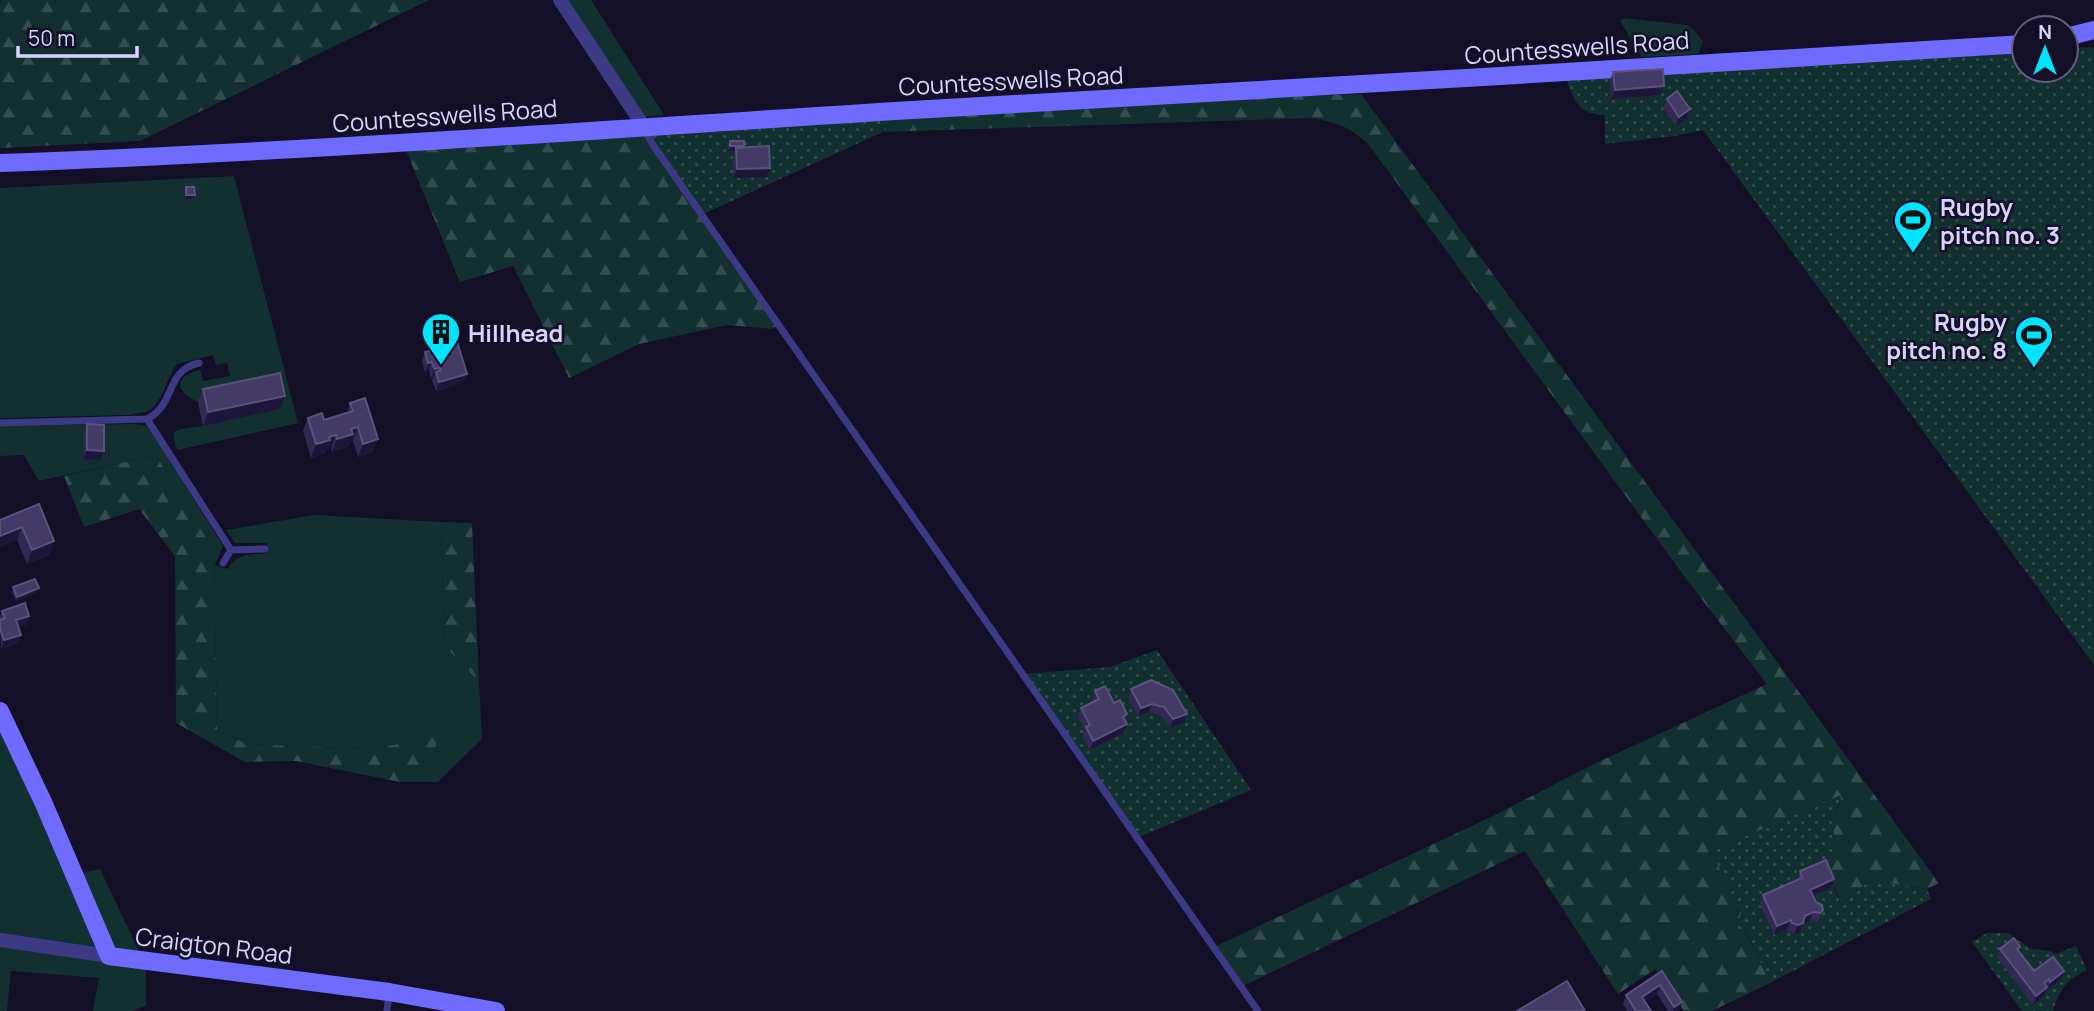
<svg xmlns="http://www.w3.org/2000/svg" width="2094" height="1011" font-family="Manrope,sans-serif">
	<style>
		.grass { fill: #12302f }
		.forest { fill: url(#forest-firs) }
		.park { fill: url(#park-dots) }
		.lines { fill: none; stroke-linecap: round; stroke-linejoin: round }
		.lane { stroke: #3d3a85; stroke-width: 7 }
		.street { stroke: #3d3a85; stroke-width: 14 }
		.secondary { stroke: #6f6bff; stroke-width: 18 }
		.wall { fill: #312854 }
		.shaded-wall { fill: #1d163a }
		.building { fill: #433a66; stroke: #5a527e; stroke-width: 2 }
		.labels { text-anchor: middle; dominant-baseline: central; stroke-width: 5; stroke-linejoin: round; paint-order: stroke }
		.street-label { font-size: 24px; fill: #d9d4ff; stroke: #130f26 }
		.poi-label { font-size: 24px; font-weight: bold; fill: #d9d4ff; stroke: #130f26; text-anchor: start }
	</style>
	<defs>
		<pattern id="forest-firs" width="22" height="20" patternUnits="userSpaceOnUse" patternTransform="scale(1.75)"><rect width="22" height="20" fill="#12302f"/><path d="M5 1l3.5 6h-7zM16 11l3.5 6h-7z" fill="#344d4e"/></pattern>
		<pattern id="park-dots" width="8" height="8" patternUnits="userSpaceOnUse" patternTransform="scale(1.75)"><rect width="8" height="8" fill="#12302f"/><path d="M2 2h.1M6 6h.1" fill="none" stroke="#344d4e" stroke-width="1.8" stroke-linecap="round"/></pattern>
	</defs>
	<rect width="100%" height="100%" fill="#130f26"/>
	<!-- grass -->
	<g class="grass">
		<polygon points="562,0 591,0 664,115 644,117"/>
		<polygon points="1624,18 1687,25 1694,30 1703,42 1698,54 1642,57 1620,21"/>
		<path d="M234,176L298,423L178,450C165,425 182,430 203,426L198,402C175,392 173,376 200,370L203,381L230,376L227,363L216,365L213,355L177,364C166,377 163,406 145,412C140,413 133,414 128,415L0,418V188Z"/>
		<path d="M134,424L144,425L150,429L223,546L215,565L228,569C236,553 252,555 268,553L267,543H235L226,530L314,515L441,522L444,645L479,682L482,739L438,782H419L445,724L429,734L408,742L371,749L247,744L217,730L214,551L156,455L39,481L24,455L0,456V426Z"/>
		<polygon points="0,707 74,875 100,869 146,966 146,1006 132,1011 93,1011 99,978 11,971 7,1011 0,1011"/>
	</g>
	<!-- forest -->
	<g class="forest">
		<polygon points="0,0 429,0 140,141 0,148"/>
		<path d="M1361,94L1939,883L1927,889L1911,886L1864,885L1842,904L1824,862L1837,851L1832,826L1841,797L1737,910L1741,917L1734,921L1744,927L1770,983L1712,1011H1684L1655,969L1618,994L1525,851L1241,987L1214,947L1493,816L1592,765L1767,684L1690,584L1369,145C1350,127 1337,122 1311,118L883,132L900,111Z"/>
		<polygon points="644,127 779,325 772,329 727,325 639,344 569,378 513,266 460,282 403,143"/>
		<polygon points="156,455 214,551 217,730 247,744 371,749 408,742 429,734 446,723 419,782 400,782 296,761 245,762 176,723 175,556 139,509 84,527 64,476"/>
		<polygon points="441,522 472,523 479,682 444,645"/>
	</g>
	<!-- park -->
	<g class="park">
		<path d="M2094,47V665L1703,130L1675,136L1605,144V115C1578,114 1575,102 1566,79L2024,51V70H2066V48Z"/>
		<polygon points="900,111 883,132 701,215 644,127"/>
		<polygon points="1157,650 1251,790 1137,838 1023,674 1110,667"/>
		<polygon points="1841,795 1832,826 1837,851 1824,862 1841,904 1864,885 1890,883 1927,889 1931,899 1770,983 1745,928 1737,931 1733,921 1741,917 1712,851"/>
		<path d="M1987,933H2008L2031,949L2050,951L2056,954L2076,946L2087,970C2066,980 2060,989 2053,1011H2022L1972,942Z"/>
	</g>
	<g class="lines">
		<!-- lane -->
		<g class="lane">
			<polyline points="644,128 653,145 1258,1011"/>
			<polyline points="147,419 231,550 265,549"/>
			<path d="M0,423L147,419C176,405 165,370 199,363"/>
			<polyline points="223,563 231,550"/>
			<polyline points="387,1011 389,993"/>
		</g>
		<!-- street -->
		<g class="street">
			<polyline points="560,0 644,127"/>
			<polyline points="0,940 109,956"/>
		</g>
		<!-- secondary -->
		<g class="secondary">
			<polyline points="2066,37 2094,30"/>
			<path d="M0,163C299,152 597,130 895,111C1271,88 1648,69 2024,44"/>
			<polyline points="0,711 44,804 109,956 389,992 496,1011"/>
		</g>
	</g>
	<!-- wall -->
	<g class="wall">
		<polygon points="1613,72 1664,86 1661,95 1611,99 1610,81"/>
		<polygon points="1667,99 1690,109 1687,118 1676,126 1663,108"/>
		<polygon points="730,141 744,147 767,177 733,178 733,157 735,151 728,151 728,145"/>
		<polygon points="432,342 467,374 463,383 436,391 432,381 433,378 431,378 429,370 425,372 422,361 425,352 429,351"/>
		<polygon points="203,389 280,409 203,426 198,402"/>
		<polygon points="350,403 373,452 358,457 353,441 350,442 348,447 332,452 331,448 327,449 325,453 311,458 303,431 308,418 324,420 347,413"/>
		<polygon points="87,424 104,451 100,460 83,459 84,433"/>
		<polygon points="39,504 54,541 49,555 27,564 17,540 0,547"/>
		<polygon points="13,587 39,588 37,592 16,601 12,592"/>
		<polygon points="2,611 29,616 26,625 19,627 21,635 18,643 1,649 0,617"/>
		<polygon points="1151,680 1184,723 1170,728 1161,716 1149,712 1138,716 1128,698 1131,689"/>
		<polygon points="1095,691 1114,703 1127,714 1125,720 1127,724 1124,733 1090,750 1082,736 1085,730 1078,717 1081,708 1093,702 1092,700"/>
		<polygon points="1800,871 1831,888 1813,896 1816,902 1822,905 1820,919 1817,922 1810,921 1803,924 1800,932 1794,934 1789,932 1787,929 1774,935 1760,904 1763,895 1797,880"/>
		<polygon points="2000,949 2018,951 2034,971 2064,971 2061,980 2047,990 2046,989 2044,996 2033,1005 1997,957"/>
		<polygon points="1662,971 1682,1002 1679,1011 1668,1011 1657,994 1645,1002 1651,1011 1627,1011 1623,1004 1626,995"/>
	</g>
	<!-- shaded-wall -->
	<g class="shaded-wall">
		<polygon points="1664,86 1661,95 1611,99 1615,90"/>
		<polygon points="1690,109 1687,118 1676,126 1679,117"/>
		<polygon points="730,146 744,146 743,151 736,148 735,151 728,151"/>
		<polygon points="770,168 767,177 733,178 737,169"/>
		<polygon points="186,195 195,195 193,199 184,199"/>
		<polygon points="432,362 429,370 425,372 428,363"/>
		<polygon points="440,368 437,376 436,372 433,378 431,378 435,369"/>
		<polygon points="467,374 463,383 436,391 439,382"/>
		<polygon points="285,396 280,409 203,426 208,412"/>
		<polygon points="358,427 353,441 350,442 348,447 332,452 337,439 351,429"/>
		<polygon points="336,435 331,448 327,449 325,453 311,458 316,444 329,437"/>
		<polygon points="378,439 373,452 358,457 363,444"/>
		<polygon points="87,450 104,451 100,460 83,459"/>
		<polygon points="22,527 17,540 0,547 0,536"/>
		<polygon points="54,541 49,555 27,564 32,550"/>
		<polygon points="39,588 37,592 16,601 17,597"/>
		<polygon points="29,616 26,625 13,629 16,620"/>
		<polygon points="21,635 18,643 1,649 4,640"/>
		<polygon points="1152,704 1149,712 1138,716 1141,708"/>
		<polygon points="1187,714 1184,723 1170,728 1173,719"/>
		<polygon points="1127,724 1124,733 1090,750 1093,741"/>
		<polygon points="1834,879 1831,888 1807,898 1810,890"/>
		<polygon points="1813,912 1810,921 1803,924 1800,932 1794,934 1798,925 1805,916"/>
		<polygon points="1791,920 1787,929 1774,935 1777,926"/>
		<polygon points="2064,971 2061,980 2047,990 2050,982"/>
		<polygon points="1660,985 1657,994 1639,1006 1642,997"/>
		<polygon points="2047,987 2044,996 2033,1005 2036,996"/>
		<polygon points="1682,1002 1679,1011 1673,1011 1674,1007"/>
	</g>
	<!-- building -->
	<g class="building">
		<polygon points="1663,69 1664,86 1615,90 1613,72"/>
		<polygon points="1677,91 1690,109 1679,117 1667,99"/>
		<rect x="730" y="141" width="14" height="5"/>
		<polygon points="769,146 770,168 737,169 736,148"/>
		<polygon points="186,187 194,187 195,195 186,195"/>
		<polygon points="455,335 467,374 439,382 436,372 441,370 440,368 435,369 432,362 428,363 425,352 434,350 432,342"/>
		<polygon points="280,373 285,396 208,412 203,389"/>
		<polygon points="365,398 378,439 363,444 358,427 351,429 353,434 337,439 336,435 329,437 330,440 316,444 308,418 322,413 324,420 353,411 350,403"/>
		<polygon points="87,424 104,425 104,451 87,450"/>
		<polygon points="39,504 54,541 32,550 22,527 0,536 0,520"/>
		<polygon points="35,579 39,588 17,597 13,587"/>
		<polygon points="25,603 29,616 16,620 21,635 4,640 0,629 0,620 5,618 2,611"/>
		<polygon points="1151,680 1173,690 1187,714 1173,719 1164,707 1152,704 1141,708 1131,689"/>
		<polygon points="1105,686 1114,703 1120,700 1127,714 1123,717 1127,724 1093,741 1086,727 1090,725 1081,708 1099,699 1095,691"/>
		<polygon points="1826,860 1834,879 1810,890 1816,902 1822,905 1823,910 1820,913 1813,912 1805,916 1803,923 1798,925 1792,923 1791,920 1777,926 1763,895 1802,878 1800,871"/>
		<polygon points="2014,938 2020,947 2017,949 2034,971 2053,957 2064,971 2050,982 2049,979 2044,983 2047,987 2036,996 2000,949"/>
		<polygon points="1662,971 1682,1002 1674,1007 1660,985 1642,997 1651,1011 1636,1011 1626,995"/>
		<polygon points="1567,981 1585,1011 1517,1011"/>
	</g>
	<!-- icons -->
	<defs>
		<g id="stadium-pin" transform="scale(2.0125)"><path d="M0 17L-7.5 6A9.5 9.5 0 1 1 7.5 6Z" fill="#00e5ff" stroke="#130f26"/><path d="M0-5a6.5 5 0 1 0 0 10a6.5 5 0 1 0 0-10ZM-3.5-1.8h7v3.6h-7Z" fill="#111"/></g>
		<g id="building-pin" transform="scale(2.0125)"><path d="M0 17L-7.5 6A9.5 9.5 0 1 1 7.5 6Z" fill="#00e5ff" stroke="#130f26"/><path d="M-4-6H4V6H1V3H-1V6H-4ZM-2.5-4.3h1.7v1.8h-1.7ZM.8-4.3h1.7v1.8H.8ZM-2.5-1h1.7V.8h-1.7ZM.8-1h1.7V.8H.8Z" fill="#111"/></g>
	</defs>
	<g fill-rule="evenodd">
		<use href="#stadium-pin" x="1913" y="220"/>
		<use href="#building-pin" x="441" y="332"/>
		<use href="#stadium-pin" x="2034" y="335"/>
	</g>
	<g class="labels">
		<!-- street labels -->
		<g class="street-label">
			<text transform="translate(1577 47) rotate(-4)">Countesswells Road</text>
			<text transform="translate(1011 80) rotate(-3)">Countesswells Road</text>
			<text transform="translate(445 115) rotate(-4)">Countesswells Road</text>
			<text transform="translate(214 945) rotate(7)">Craigton Road</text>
		</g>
		<!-- poi labels -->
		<g class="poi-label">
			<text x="1940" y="206">Rugby<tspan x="1940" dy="28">pitch no. 3</tspan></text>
			<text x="2007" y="321" text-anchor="end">Rugby<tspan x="2007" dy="28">pitch no. 8</tspan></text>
			<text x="468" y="332">Hillhead</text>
		</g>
	</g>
	<!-- north arrow -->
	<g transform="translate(2045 49)"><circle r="33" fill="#130f26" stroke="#625e7d" stroke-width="2"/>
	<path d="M0-5L12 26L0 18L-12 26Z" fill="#00e5ff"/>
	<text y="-10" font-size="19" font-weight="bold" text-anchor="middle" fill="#d9d4ff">N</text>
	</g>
	<!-- scale -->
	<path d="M18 46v10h119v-10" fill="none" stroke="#d9d4ff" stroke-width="3.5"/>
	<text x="28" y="46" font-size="21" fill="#d9d4ff" stroke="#130f26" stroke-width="5" paint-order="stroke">50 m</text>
</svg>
